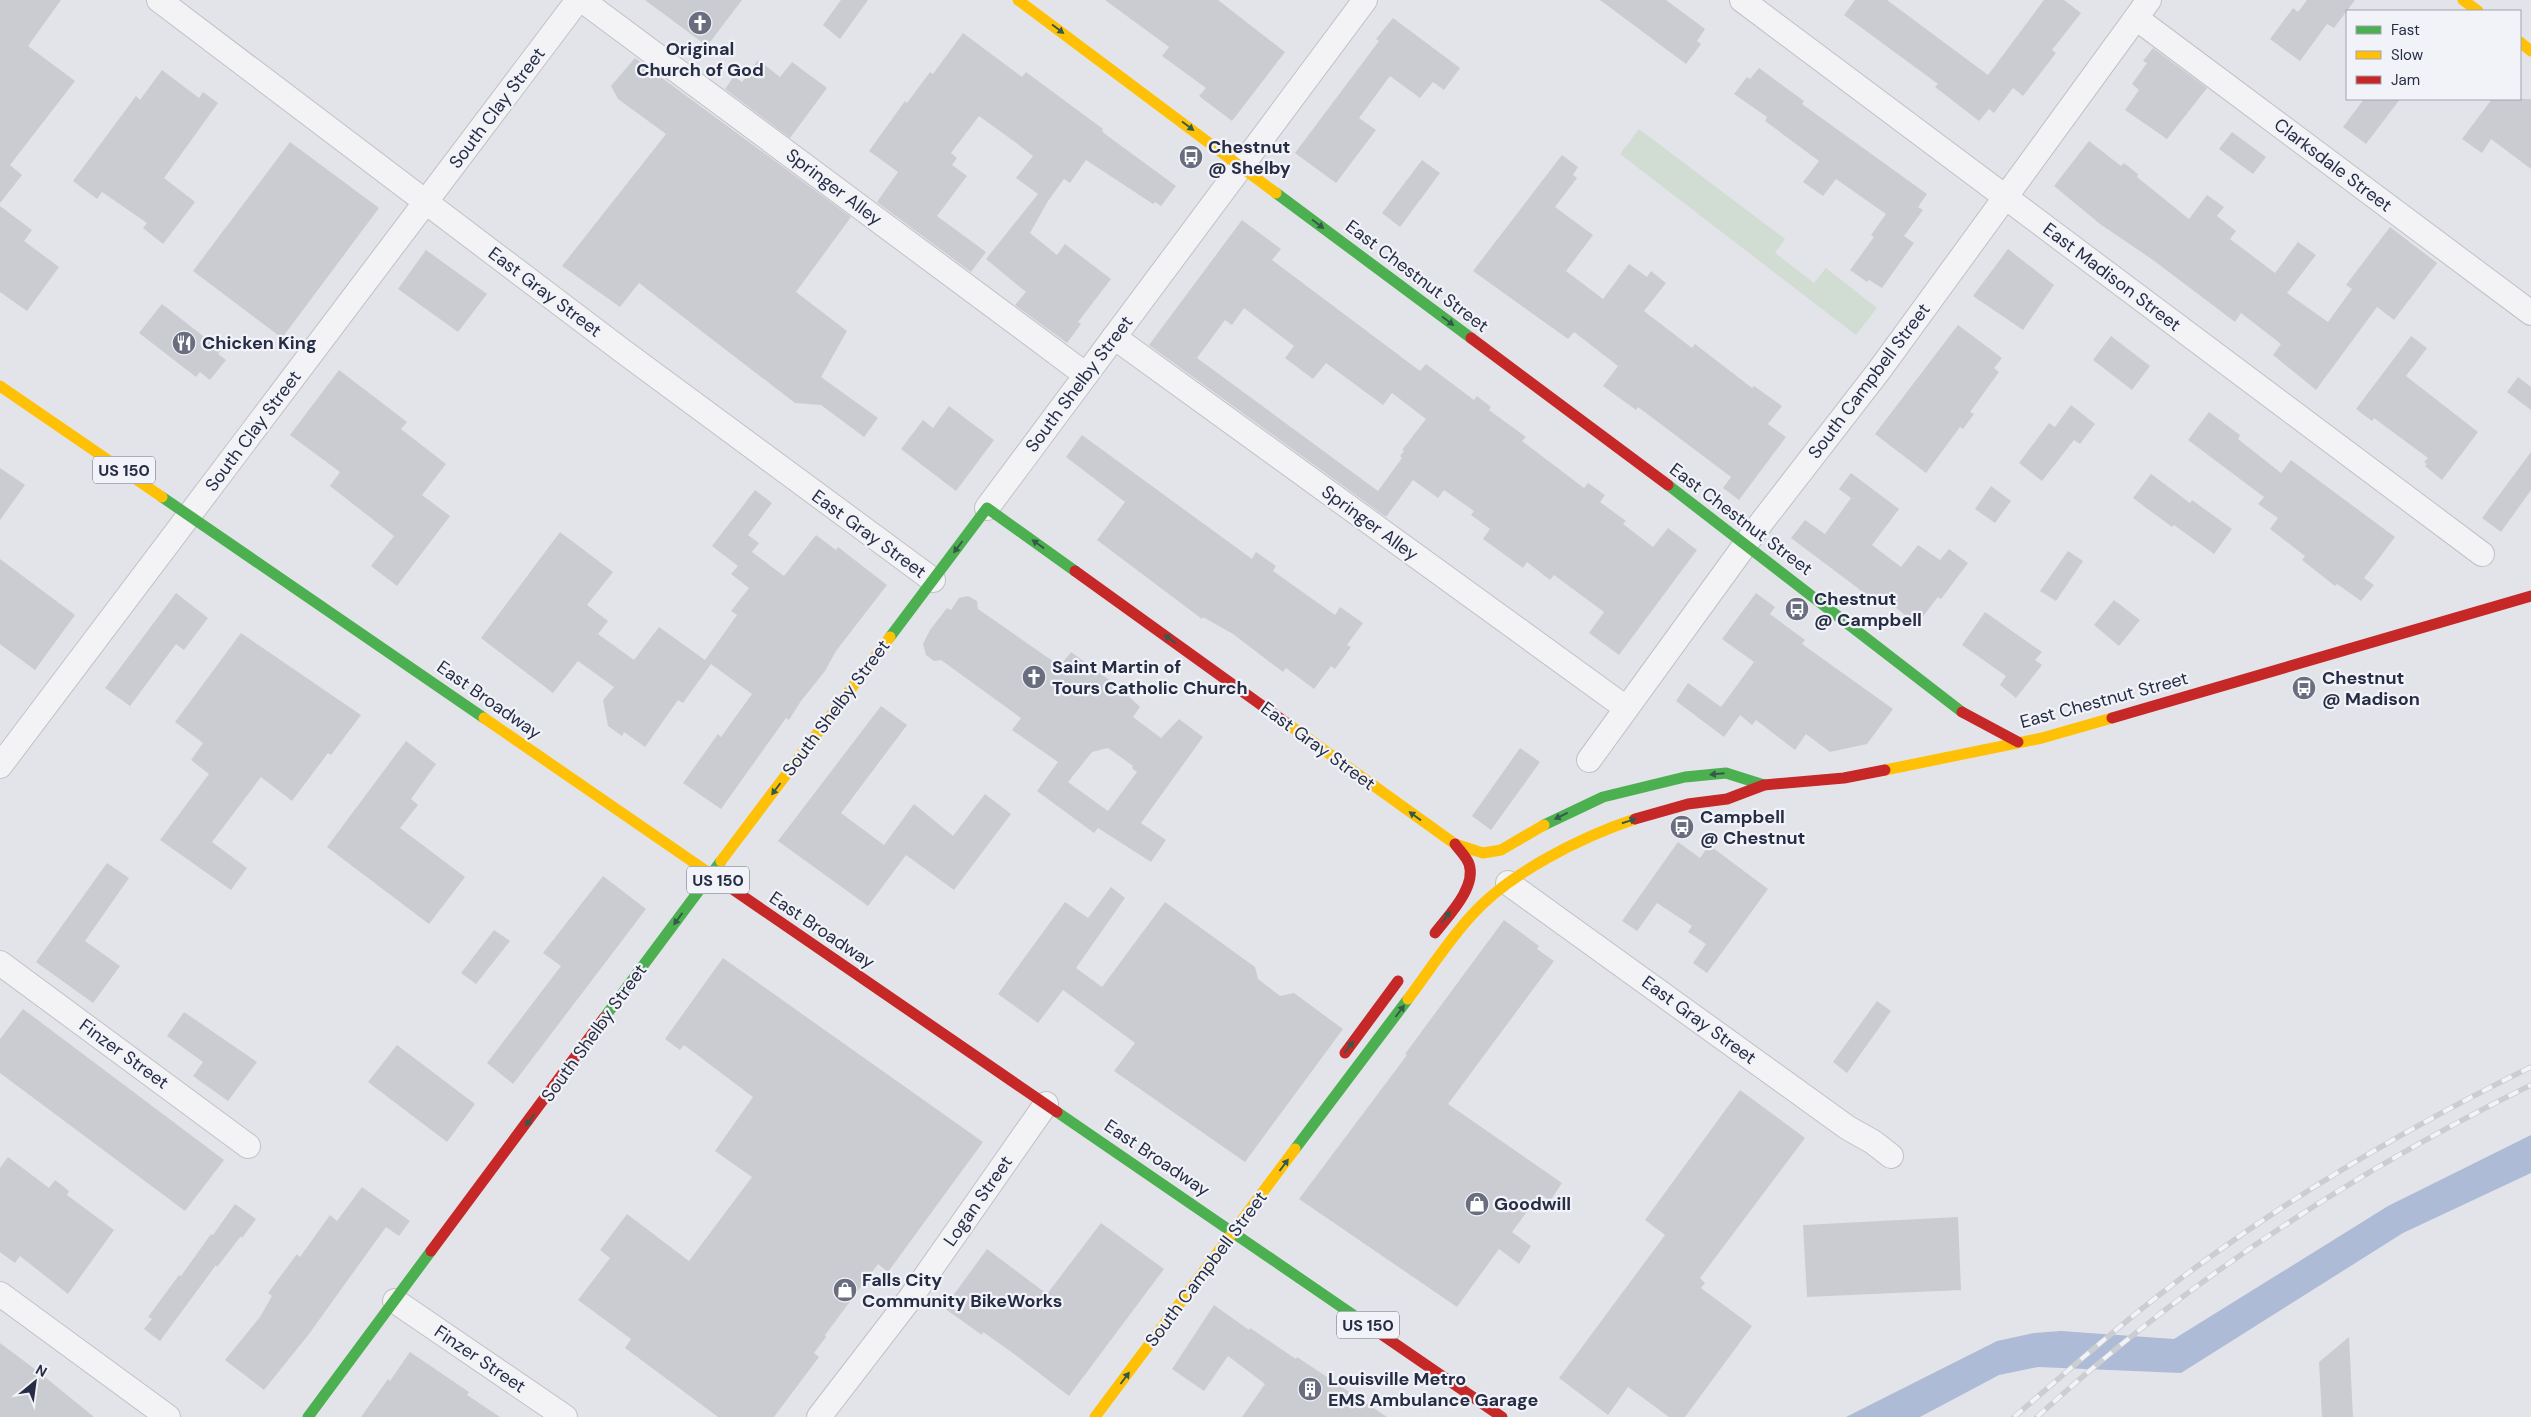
<svg xmlns="http://www.w3.org/2000/svg" width="2531" height="1417" font-family="'DM Sans',sans-serif">
	<style>
		.green { fill: #d1dcd3 }
		.water { fill: #aebbd7 }
		.building { fill: #cbccd1; fill-rule: evenodd }
		.lines { fill: none; stroke-linecap: round; stroke-linejoin: round }
		.street-casing { stroke: #c0c1c7; stroke-width: 26 }
		.street { stroke: #f3f3f5; stroke-width: 24 }
		.fast { stroke: #4caf50; stroke-width: 11 }
		.slow { stroke: #ffc107; stroke-width: 11 }
		.jam { stroke: #c62828; stroke-width: 11 }
		.rail-casing { stroke: #cccdd1; stroke-width: 5.5 }
		.rail { stroke: #f1f3f8; stroke-width: 4; stroke-dasharray: 11; stroke-linecap: butt }
		.oneway { fill: #345a49 }
		.labels { text-anchor: middle; dominant-baseline: central; stroke-width: 4.5; stroke-linejoin: round; paint-order: stroke }
		.shield { fill: #f1f3f8; stroke: #64687b; stroke-width: 1 }
		.shield-label { font-size: 16px; font-weight: bold; fill: #272d45 }
		.poi-label { font-size: 18px; font-weight: bold; fill: #272d45; stroke: #f1f3f8; text-anchor: start }
		.street-label { font-size: 18px; fill: #272d45; stroke: #f1f3f8 }
	</style>
	<rect width="100%" height="100%" fill="#e3e4e9"/>
	<!-- green -->
	<polygon class="green" points="1639,129 1785,239 1775,253 1814,283 1826,268 1877,308 1856,335 1620,154"/>
	<!-- water -->
	<polygon class="water" points="2531,1135 2531,1173 2403,1233 2181,1373 2038,1367 1999,1375 1920,1417 1846,1417 1997,1341 2034,1333 2061,1331 2174,1339 2388,1206"/>
	<!-- building -->
	<g class="building">
		<polygon points="0,0 61,0 28,46 75,81 10,165 22,175 0,203"/>
		<polygon points="645,0 742,0 707,46"/>
		<polygon points="841,0 868,0 840,39 823,25"/>
		<polygon points="1105,0 1218,0 1285,52 1232,121 1199,96 1206,88 1162,56 1169,47"/>
		<polygon points="1600,0 1666,0 1705,29 1697,41 1701,44 1686,64"/>
		<polygon points="1855,0 1887,0 1988,75 2044,0 2064,0 2081,13 2052,50 2056,53 2023,96 2013,88 1994,113 1989,109 1979,121 1935,87 1938,84 1844,15"/>
		<polygon points="2307,0 2355,0 2334,28 2327,24 2300,61 2270,39 2293,8 2298,12"/>
		<polygon points="1393,18 1460,68 1444,90 1433,82 1420,98 1390,76 1359,118 1376,130 1336,183 1295,153 1379,41 1376,39"/>
		<polygon points="963,33 1022,77 1026,72 1103,129 1102,131 1105,134 1176,186 1161,206 1155,202 1153,204 1086,160 1070,183 1064,179 1048,201 1030,233 1057,255 1065,244 1111,279 1078,322 1081,324 1067,343 1015,305 1026,292 986,259 1038,194 1016,178 1033,156 1015,142 979,116 951,153 957,158 952,165 967,176 937,216 986,252 971,272 877,202 898,172 869,151 905,101 907,103 930,72 933,74"/>
		<polygon points="2153,48 2207,88 2167,139 2125,110 2139,90 2132,84 2147,63 2143,61"/>
		<polygon points="635,58 851,217 796,292 847,331 821,377 878,418 864,437 821,405 795,403 639,283 620,307 562,266 666,134 618,99 611,86"/>
		<polygon points="758,60 780,77 792,62 827,88 790,138 725,89 734,76 742,82"/>
		<polygon points="1759,68 1804,101 1802,104 1927,194 1918,207 1923,210 1904,236 1914,243 1882,288 1869,280 1867,282 1850,270 1874,237 1871,235 1886,214 1836,179 1823,196 1803,182 1819,161 1765,121 1767,117 1734,94 1747,77 1750,79"/>
		<polygon points="162,70 199,98 203,92 218,103 164,178 195,202 163,244 143,228 147,223 102,192 97,199 73,181 136,96 140,100"/>
		<polygon points="2364,99 2400,99 2366,144 2343,127"/>
		<polygon points="2492,99 2531,99 2531,169 2491,139 2482,153 2462,139"/>
		<polygon points="2232,132 2266,157 2253,174 2219,149"/>
		<polygon points="2089,141 2121,166 2124,163 2138,174 2137,177 2189,219 2207,195 2224,207 2217,216 2236,231 2230,239 2275,273 2298,242 2316,255 2287,293 2328,322 2352,289 2346,285 2390,227 2437,263 2394,320 2377,307 2316,390 2273,355 2281,344 2241,313 2235,322 2153,260 2100,224 2054,186"/>
		<polygon points="290,142 379,208 282,338 193,271"/>
		<polygon points="1562,155 1578,167 1573,175 1577,178 1555,207 1593,235 1566,271 1603,299 1629,264 1647,277 1651,271 1666,283 1644,311 1692,348 1695,344 1752,388 1754,386 1782,406 1768,424 1786,437 1739,500 1723,488 1731,477 1638,407 1636,410 1603,386 1618,366 1574,332 1568,339 1473,271"/>
		<polygon points="1422,160 1440,173 1400,227 1382,213"/>
		<polygon points="0,206 32,230 24,241 59,267 27,311 0,292"/>
		<path d="M1242,220L1281,249L1272,260L1420,371L1426,364L1474,400L1477,396L1491,407L1489,410L1526,437L1522,441L1584,488L1588,483L1605,495L1600,502L1626,521L1623,524L1653,547L1668,528L1697,550L1619,655L1589,633L1604,612L1554,575L1550,580L1527,562L1523,568L1483,539L1490,529L1471,515L1474,511L1444,490L1438,498L1413,480L1386,517L1149,345ZM1244,308L1294,346L1285,358L1313,379L1326,363L1383,405L1392,393L1426,419L1402,450L1404,451L1400,456L1402,458L1378,491L1197,358L1225,320L1232,325Z"/>
		<polygon points="2008,249 2054,285 2023,330 1973,296"/>
		<polygon points="426,250 487,294 458,332 398,289"/>
		<polygon points="162,304 221,350 218,354 226,360 210,380 200,372 196,377 139,333"/>
		<polygon points="1958,325 2002,358 1994,368 1999,372 1970,412 1974,414 1963,429 1960,427 1926,473 1875,434"/>
		<polygon points="2111,336 2150,366 2132,390 2093,360"/>
		<polygon points="2411,336 2427,348 2406,376 2478,432 2442,480 2425,466 2427,464 2424,462 2428,458 2374,418 2372,421 2356,409"/>
		<polygon points="339,370 407,422 401,429 446,464 422,495 450,516 397,586 371,566 394,536 330,486 340,472 290,435"/>
		<polygon points="2518,377 2531,387 2531,410 2507,392"/>
		<polygon points="2071,405 2095,424 2080,444 2074,440 2042,481 2019,463 2049,423 2055,427"/>
		<polygon points="949,406 994,440 956,491 901,449 923,420 933,428"/>
		<polygon points="2209,412 2240,435 2238,439 2281,473 2291,460 2395,537 2364,578 2374,585 2361,601 2337,584 2335,586 2302,560 2305,556 2270,529 2278,518 2258,504 2264,497 2188,440"/>
		<polygon points="1082,435 1252,559 1256,552 1276,566 1273,571 1335,615 1340,607 1363,623 1347,645 1351,647 1335,669 1331,666 1314,689 1286,668 1283,672 1233,634 1203,617 1202,619 1097,540 1125,502 1066,457"/>
		<polygon points="2531,452 2531,490 2501,532 2482,518"/>
		<polygon points="0,468 25,485 0,520"/>
		<polygon points="1851,473 1899,509 1872,545 1901,567 1918,545 1940,560 1949,549 1968,563 1941,599 1938,597 1917,624 1879,595 1875,601 1791,538 1805,520 1825,534 1851,498 1839,489"/>
		<polygon points="2151,474 2190,503 2192,500 2232,529 2214,554 2174,525 2172,527 2133,498"/>
		<polygon points="1991,486 2011,501 1995,523 1975,509"/>
		<polygon points="755,490 772,503 748,535 759,543 752,552 784,576 816,535 836,550 838,547 887,585 836,651 825,671 801,701 789,720 786,718 721,809 683,783 718,734 721,737 752,694 711,664 683,703 678,700 645,747 624,732 622,736 608,726 603,700 614,687 578,661 553,693 481,638 560,532 613,572 587,605 608,621 598,634 634,660 659,627 705,660 737,615 731,611 749,588 731,574 738,566 712,546"/>
		<polygon points="2068,551 2083,561 2056,601 2040,591"/>
		<polygon points="0,559 75,615 35,670 0,644"/>
		<polygon points="176,593 208,618 184,650 176,644 130,706 105,688"/>
		<polygon points="1756,593 1775,607 1770,614 1805,640 1802,644 1893,709 1867,744 1830,752 1806,734 1795,750 1756,720 1752,725 1740,715 1724,737 1676,701 1688,683 1721,707 1754,662 1722,639"/>
		<path d="M968,596L977,601L978,609L1060,666L1071,652L1119,687L1140,707L1133,717L1161,738L1179,719L1203,737L1141,823L1166,840L1151,862L1098,828L1094,833L1037,791L1058,762L1012,730L1021,718L941,660L934,661L926,655L923,644L930,630L947,608L951,610L959,598ZM1108,748L1133,766L1132,768L1137,772L1108,811L1068,782L1092,752Z"/>
		<polygon points="2114,600 2140,620 2119,646 2094,625"/>
		<polygon points="1985,612 2042,652 2035,660 2042,665 2016,698 2000,685 2006,676 1962,645"/>
		<polygon points="241,633 361,715 331,755 328,753 292,801 261,777 212,842 247,868 231,890 160,840 209,774 191,760 203,743 175,722"/>
		<polygon points="881,706 907,725 841,813 884,845 914,804 953,836 985,794 1011,814 954,890 906,855 868,906 778,841"/>
		<polygon points="406,741 436,764 411,799 418,805 400,828 465,877 429,924 327,847"/>
		<polygon points="1520,748 1540,762 1491,830 1472,816"/>
		<polygon points="1678,842 1700,858 1709,845 1768,889 1707,973 1693,963 1706,944 1688,932 1692,926 1657,903 1637,931 1622,921"/>
		<polygon points="107,863 129,878 85,941 120,966 93,1003 36,962"/>
		<polygon points="603,876 646,909 513,1084 487,1063 561,966 543,953"/>
		<polygon points="1111,887 1125,898 1076,968 1102,987 1165,902 1255,967 1258,979 1280,996 1294,993 1343,1029 1245,1162 1114,1071 1135,1043 1063,990 1038,1023 998,994 1065,902 1088,918"/>
		<polygon points="1504,920 1539,946 1537,949 1554,961 1448,1104 1562,1183 1550,1201 1540,1194 1512,1232 1531,1246 1519,1264 1499,1249 1457,1307 1299,1199 1407,1055 1405,1054"/>
		<polygon points="494,930 510,941 476,984 461,973"/>
		<polygon points="723,958 983,1142 888,1272 878,1264 825,1335 826,1337 814,1353 819,1357 774,1417 718,1417 625,1348 631,1339 578,1300 610,1258 600,1250 627,1214 689,1261 752,1177 715,1151 753,1097 684,1045 680,1050 665,1039"/>
		<polygon points="1877,1001 1891,1011 1847,1073 1833,1062"/>
		<polygon points="23,1009 224,1160 185,1211 0,1073 0,1039"/>
		<polygon points="184,1012 257,1062 228,1101 193,1076 203,1062 167,1036"/>
		<polygon points="397,1045 475,1104 447,1142 368,1082"/>
		<polygon points="1740,1090 1805,1138 1700,1278 1705,1283 1701,1288 1752,1326 1685,1417 1669,1417 1628,1387 1608,1415 1559,1378 1665,1235 1645,1220"/>
		<polygon points="8,1157 49,1188 55,1180 69,1191 67,1195 114,1230 68,1294 20,1256 15,1263 0,1252 0,1168"/>
		<polygon points="362,1187 410,1221 399,1236 386,1227 309,1334 264,1390 225,1360 260,1317 272,1296 268,1293 297,1254 300,1257 330,1215 337,1221"/>
		<polygon points="235,1204 256,1219 242,1238 241,1236 217,1267 216,1265 160,1341 144,1329 152,1319 148,1317 179,1275 181,1276 211,1234 213,1235"/>
		<polygon points="1958,1217 1961,1290 1807,1297 1803,1225"/>
		<polygon points="1101,1223 1164,1269 1069,1396 1010,1351 983,1332 982,1335 944,1308 987,1249 1047,1294"/>
		<polygon points="1214,1305 1249,1330 1250,1328 1296,1359 1297,1357 1387,1417 1242,1417 1265,1384 1228,1356 1204,1391 1172,1369"/>
		<polygon points="2349,1337 2353,1417 2322,1417 2319,1362"/>
		<polygon points="0,1343 40,1373 94,1417 0,1417"/>
		<polygon points="410,1352 469,1392 467,1395 500,1417 361,1417 388,1379 390,1381"/>
	</g>
	<g class="lines">
		<!-- street casing -->
		<g class="street-casing">
			<g id="street">
				<polyline points="159,0 624,352 933,580"/>
				<polyline points="582,0 1086,375"/>
				<polyline points="1742,0 2482,554"/>
				<polyline points="2136,18 2531,313"/>
				<polyline points="1114,337 1626,708"/>
				<polyline points="987,508 1365,0"/>
				<polyline points="1589,760 1761,523 1878,372 2149,0"/>
				<polyline points="0,766 578,0"/>
				<polyline points="1508,883 1848,1128 1873,1142 1891,1156"/>
				<polyline points="0,963 248,1146"/>
				<polyline points="0,1294 168,1417"/>
				<polyline points="395,1301 565,1417"/>
				<polyline points="819,1417 909,1300 1046,1104"/>
			</g>
		</g>
		<!-- street -->
		<use href="#street" class="street"/>
		<!-- fast -->
		<g class="fast">
			<polyline points="1276,193 1471,338"/>
			<polyline points="1668,485 1962,712"/>
			<polyline points="162,497 484,718"/>
			<polyline points="890,637 987,508 1075,571"/>
			<polyline points="1544,825 1603,797 1685,777 1726,773 1764,785"/>
			<polyline points="604,1018 721,861"/>
			<polyline points="1057,1112 1362,1321"/>
			<polyline points="1295,1149 1408,999"/>
			<polyline points="308,1417 431,1251"/>
		</g>
		<!-- slow -->
		<g class="slow">
			<polyline points="1018,0 1276,193"/>
			<polyline points="2463,0 2478,11"/>
			<polyline points="2520,42 2531,51"/>
			<polyline points="0,386 162,497"/>
			<polyline points="484,718 728,886"/>
			<polyline points="1285,722 1455,844 1483,853 1501,850 1544,825"/>
			<polyline points="1885,770 2042,738 2112,718"/>
			<polyline points="721,861 890,637"/>
			<path d="M1408,999C1429,971 1448,941 1471,916C1509,873 1581,837 1635,819"/>
			<polyline points="1095,1417 1295,1149"/>
		</g>
		<!-- jam -->
		<g class="jam">
			<polyline points="1471,338 1668,485"/>
			<polyline points="1075,571 1285,722"/>
			<polyline points="1962,712 2018,742"/>
			<polyline points="2112,718 2531,596"/>
			<polyline points="1635,819 1688,804 1727,799 1764,785 1844,778 1885,770"/>
			<polyline points="728,886 1057,1112"/>
			<path d="M1435,933C1448,916 1477,887 1469,864C1466,856 1459,850 1455,844"/>
			<polyline points="1345,1053 1398,981"/>
			<polyline points="431,1251 604,1018"/>
			<polyline points="1362,1321 1502,1417"/>
		</g>
		<!-- rail casing -->
		<g class="rail-casing">
			<g id="rail">
				<path d="M2014,1417C2078,1362 2141,1306 2210,1257C2311,1184 2419,1122 2531,1067"/>
				<path d="M2037,1417C2185,1282 2352,1173 2531,1085"/>
			</g>
		</g>
		<!-- rail -->
		<use href="#rail" class="rail"/>
	</g>
	<!-- one-way arrows -->
	<defs><path id="oneway-solid" d="M-6-.8H1V-3.2L6.5 0L1 3.2V.8H-6Z" transform="scale(1.25)"/></defs>
	<g class="oneway">
		<use href="#oneway-solid" transform="translate(1058 29) rotate(37)"/>
		<use href="#oneway-solid" transform="translate(1188 126) rotate(37)"/>
		<use href="#oneway-solid" transform="translate(1318 224) rotate(37)"/>
		<use href="#oneway-solid" transform="translate(1448 321) rotate(37)"/>
		<use href="#oneway-solid" transform="translate(1038 544) rotate(-144)"/>
		<use href="#oneway-solid" transform="translate(958 547) rotate(127)"/>
		<use href="#oneway-solid" transform="translate(1170 639) rotate(-144)"/>
		<use href="#oneway-solid" transform="translate(1717 774) rotate(175)"/>
		<use href="#oneway-solid" transform="translate(776 789) rotate(127)"/>
		<use href="#oneway-solid" transform="translate(1415 816) rotate(-144)"/>
		<use href="#oneway-solid" transform="translate(1561 816) rotate(154)"/>
		<use href="#oneway-solid" transform="translate(1629 821) rotate(-18)"/>
		<use href="#oneway-solid" transform="translate(1446 917) rotate(-53)"/>
		<use href="#oneway-solid" transform="translate(678 919) rotate(126)"/>
		<use href="#oneway-solid" transform="translate(1400 1011) rotate(-53)"/>
		<use href="#oneway-solid" transform="translate(1349 1047) rotate(-53)"/>
		<use href="#oneway-solid" transform="translate(530 1120) rotate(127)"/>
		<use href="#oneway-solid" transform="translate(1284 1165) rotate(-53)"/>
		<use href="#oneway-solid" transform="translate(1125 1378) rotate(-53)"/>
	</g>
	<!-- icons -->
	<defs>
		<g id="church-disc" transform="scale(1.25)"><circle r="9.5" fill="#696d7e" stroke="#f1f3f8"/><path d="M-1.2-6h2.4v3.5h3.3v2.4h-3.3V6h-2.4V-.1h-3.3v-2.4h3.3Z" fill="#fff"/></g>
		<g id="bus-disc" transform="scale(1.25)"><circle r="9.5" fill="#696d7e" stroke="#f1f3f8"/><path d="M-5-6H5V4H4V6H2V4H-2V6H-4V4H-5ZM-3.5-4V0h7V-4ZM-3.5 1.2v1.5H-2V1.2ZM2 1.2v1.5H3.5V1.2Z" fill="#fff"/></g>
		<g id="restaurant-disc" transform="scale(1.25)"><circle r="9.5" fill="#696d7e" stroke="#f1f3f8"/><path d="M-5-6h1v4h1v-4h1v4h1v-4h1v5L-1.5 .5V6h-2V.5L-5-1ZM5-6V6H3V1.5H1.5Q1.5-4 5-6Z" fill="#fff"/></g>
		<g id="shop-disc" transform="scale(1.25)"><circle r="9.5" fill="#696d7e" stroke="#f1f3f8"/><path d="M-5-2.5h2.3a2.7 3.5 0 0 1 5.4 0H5L5.5 6h-11ZM-1.5-2.5h3a1.5 2.3 0 0 0-3 0Z" fill="#fff"/></g>
		<g id="building-disc" transform="scale(1.25)"><circle r="9.5" fill="#696d7e" stroke="#f1f3f8"/><path d="M-4-6H4V6H1V3H-1V6H-4ZM-2.5-4.3h1.7v1.8h-1.7ZM.8-4.3h1.7v1.8H.8ZM-2.5-1h1.7V.8h-1.7ZM.8-1h1.7V.8H.8Z" fill="#fff"/></g>
	</defs>
	<g fill-rule="evenodd">
		<use href="#church-disc" x="700" y="23"/>
		<use href="#bus-disc" x="1191" y="157"/>
		<use href="#restaurant-disc" x="184" y="343"/>
		<use href="#bus-disc" x="1797" y="609"/>
		<use href="#church-disc" x="1034" y="677"/>
		<use href="#bus-disc" x="2304" y="688"/>
		<use href="#bus-disc" x="1682" y="827"/>
		<use href="#shop-disc" x="1477" y="1204"/>
		<use href="#shop-disc" x="845" y="1290"/>
		<use href="#building-disc" x="1310" y="1389"/>
	</g>
	<g class="labels">
		<!-- shield labels -->
		<g class="shield">
			<rect x="93" y="456.5" width="62" height="27" rx="4"/>
			<rect x="687" y="866.5" width="62" height="27" rx="4"/>
			<rect x="1337" y="1311.5" width="62" height="27" rx="4"/>
		</g>
		<g class="shield-label">
			<text x="124" y="470">US 150</text>
			<text x="718" y="880">US 150</text>
			<text x="1368" y="1325">US 150</text>
		</g>
		<!-- poi labels -->
		<g class="poi-label">
			<text x="700" y="49" text-anchor="middle">Original<tspan x="700" dy="21">Church of God</tspan></text>
			<text x="1208" y="147">Chestnut<tspan x="1208" dy="21">@ Shelby</tspan></text>
			<text x="202" y="343">Chicken King</text>
			<text x="1814" y="599">Chestnut<tspan x="1814" dy="21">@ Campbell</tspan></text>
			<text x="1052" y="667">Saint Martin of<tspan x="1052" dy="21">Tours Catholic Church</tspan></text>
			<text x="2322" y="678">Chestnut<tspan x="2322" dy="21">@ Madison</tspan></text>
			<text x="1700" y="817">Campbell<tspan x="1700" dy="21">@ Chestnut</tspan></text>
			<text x="1494" y="1204">Goodwill</text>
			<text x="862" y="1280">Falls City<tspan x="862" dy="21">Community BikeWorks</tspan></text>
			<text x="1328" y="1379">Louisville Metro<tspan x="1328" dy="21">EMS Ambulance Garage</tspan></text>
		</g>
		<!-- street labels -->
		<g class="street-label">
			<text transform="translate(497 108) rotate(-53)">South Clay Street</text>
			<text transform="translate(2333 165) rotate(37)">Clarksdale Street</text>
			<text transform="translate(834 187) rotate(37)">Springer Alley</text>
			<text transform="translate(1417 276) rotate(37)">East Chestnut Street</text>
			<text transform="translate(2112 277) rotate(37)">East Madison Street</text>
			<text transform="translate(545 292) rotate(37)">East Gray Street</text>
			<text transform="translate(1869 381) rotate(-53)">South Campbell Street</text>
			<text transform="translate(1079 384) rotate(-53)">South Shelby Street</text>
			<text transform="translate(253 431) rotate(-53)">South Clay Street</text>
			<text transform="translate(1741 519) rotate(37)">East Chestnut Street</text>
			<text transform="translate(1370 523) rotate(36)">Springer Alley</text>
			<text transform="translate(869 534) rotate(36)">East Gray Street</text>
			<text transform="translate(489 700) rotate(35)">East Broadway</text>
			<text transform="translate(2104 700) rotate(-15)">East Chestnut Street</text>
			<text transform="translate(836 708) rotate(-53)">South Shelby Street</text>
			<text transform="translate(1318 746) rotate(36)">East Gray Street</text>
			<text transform="translate(822 930) rotate(34)">East Broadway</text>
			<text transform="translate(1699 1020) rotate(36)">East Gray Street</text>
			<text transform="translate(594 1033) rotate(-54)">South Shelby Street</text>
			<text transform="translate(124 1054) rotate(36)">Finzer Street</text>
			<text transform="translate(1157 1158) rotate(34)">East Broadway</text>
			<text transform="translate(978 1201) rotate(-55)">Logan Street</text>
			<text transform="translate(1206 1269) rotate(-53)">South Campbell Street</text>
			<text transform="translate(480 1359) rotate(34)">Finzer Street</text>
		</g>
	</g>
	<!-- legend -->
	<rect x="2346" y="10" width="175" height="90" fill="#f1f3f8" stroke="#a0a4b0"/>
	<rect x="2356" y="26" width="25" height="8" fill="#4caf50" stroke="#a0a4b0"/>
	<text x="2391" y="35" font-size="15" fill="#272d45">Fast</text>
	<rect x="2356" y="51" width="25" height="8" fill="#ffc107" stroke="#a0a4b0"/>
	<text x="2391" y="60" font-size="15" fill="#272d45">Slow</text>
	<rect x="2356" y="76" width="25" height="8" fill="#c62828" stroke="#a0a4b0"/>
	<text x="2391" y="85" font-size="15" fill="#272d45">Jam</text>
	<!-- north arrow -->
	<g transform="translate(35 1382) rotate(29)" stroke="#f1f3f8" stroke-width="4" paint-order="stroke">
	<path d="M0-4L9 19L0 12L-9 19Z" fill="#272d45"/>
	<text y="-8" font-size="14" font-weight="bold" text-anchor="middle" fill="#272d45">N</text>
	</g>
</svg>
